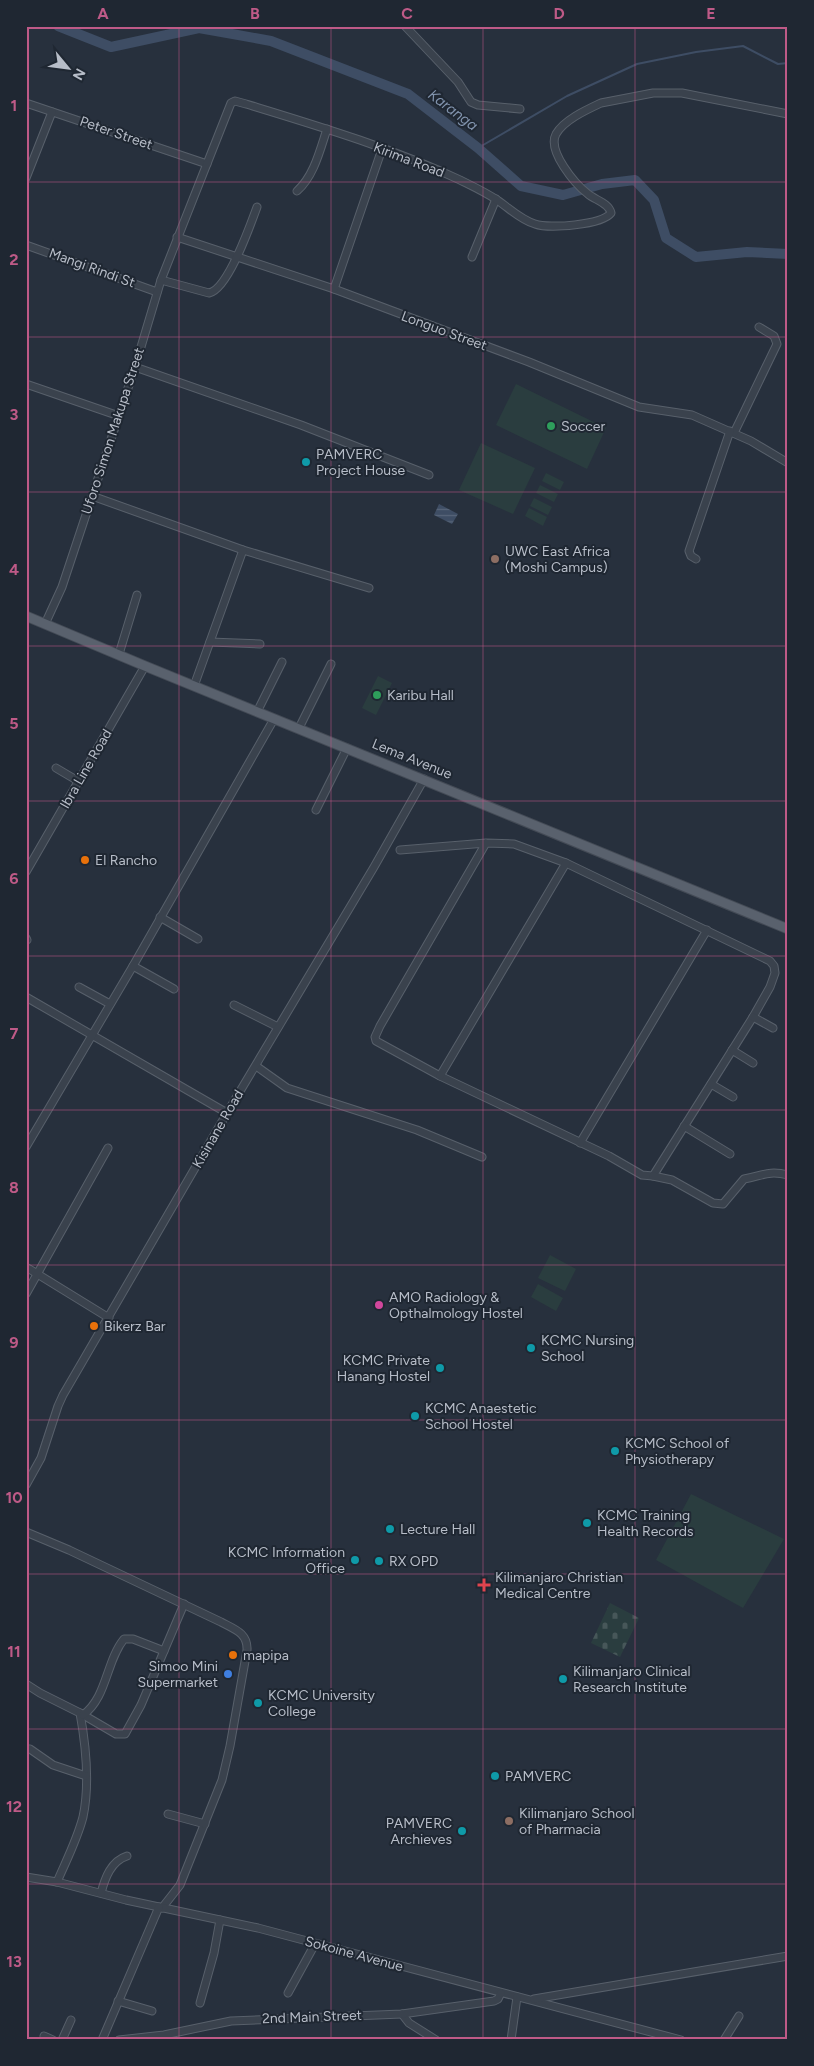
<svg xmlns="http://www.w3.org/2000/svg" width="814" height="2066" font-family="Figtree,sans-serif">
	<style>
		.cemetery { fill: url(#cemetery-stones) }
		.pitch { fill: #2a3d3f }
		.water { fill: url(#water-rules) }
		.lines { fill: none; stroke-linecap: round; stroke-linejoin: round }
		.stream { stroke: #3e4d64; stroke-width: 2 }
		.river { stroke: #3e4d64; stroke-width: 10 }
		.minor-casing { stroke: #58606b; stroke-width: 9 }
		.major-casing { stroke: #444b56; stroke-width: 11 }
		.minor { stroke: #3a424d; stroke-width: 7 }
		.major { stroke: #59616d; stroke-width: 9 }
		.grid { fill: none; stroke: #be5a87; stroke-width: 1; stroke-opacity: 0.55 }
		.leisure-dot { fill: #2e9e5b; stroke: #1f2732; stroke-width: 2 }
		.culture-dot { fill: #0f9aa8; stroke: #1f2732; stroke-width: 2 }
		.education-dot { fill: #8d6e63; stroke: #1f2732; stroke-width: 2 }
		.food-dot { fill: #e8710a; stroke: #1f2732; stroke-width: 2 }
		.hotel-dot { fill: #d1479c; stroke: #1f2732; stroke-width: 2 }
		.health-dot { fill: #e0444e; stroke: #1f2732; stroke-width: 2 }
		.shop-dot { fill: #3f7fe0; stroke: #1f2732; stroke-width: 2 }
		.labels { text-anchor: middle; dominant-baseline: central; stroke-width: 4; stroke-linejoin: round; paint-order: stroke }
		.street-label { font-size: 14px; fill: #b7bdc8; stroke: #1f2732 }
		.poi-label { font-size: 14px; fill: #b7bdc8; stroke: #1f2732; text-anchor: start }
		.water-label { font-size: 15px; font-style: italic; fill: #8193ad; stroke: #1f2732 }
		.neatline { fill: none; stroke: #be5a87; stroke-width: 2 }
		.grid-label { font-size: 16px; text-anchor: middle; font-weight: bold; fill: #be5a87 }
	</style>
	<defs>
		<pattern id="cemetery-stones" width="16" height="16" patternUnits="userSpaceOnUse" patternTransform="scale(1.25)"><rect width="16" height="16" fill="#2a3d3f"/><path d="M2 7V4a2 2 0 0 1 4 0v3zM10 15v-3a2 2 0 0 1 4 0v3z" fill="#475759"/></pattern>
		<pattern id="water-rules" width="6" height="5" patternUnits="userSpaceOnUse" patternTransform="scale(1.25)"><rect width="6" height="5" fill="#3e4d64"/><path d="M0 2.5h6" fill="none" stroke="#586579"/></pattern>
	</defs>
	<rect width="100%" height="100%" fill="#27303d"/>
	<!-- cemetery -->
	<polygon class="cemetery" points="610,1603 639,1618 620,1657 591,1643"/>
	<!-- pitch -->
	<g class="pitch">
		<polygon points="516,384 606,428 587,469 496,425"/>
		<polygon points="481,443 535,468 513,514 459,490"/>
		<polygon points="546,473 564,482 560,490 542,481"/>
		<polygon points="540,485 558,494 554,502 536,493"/>
		<polygon points="534,498 552,507 548,515 530,506"/>
		<polygon points="529,508 547,517 543,526 525,516"/>
		<polygon points="378,676 392,683 376,715 362,708"/>
		<polygon points="550,1255 576,1269 565,1291 538,1278"/>
		<polygon points="538,1284 563,1298 556,1311 531,1297"/>
		<polygon points="691,1494 784,1539 743,1608 656,1560"/>
	</g>
	<!-- water -->
	<polygon class="water" points="439,504 458,514 452,524 434,515"/>
	<g class="lines">
		<!-- stream -->
		<polyline class="stream" points="478,148 567,96 637,64 696,52 743,46 778,64 788,63"/>
		<!-- river -->
		<polyline class="river" points="58,26 111,47 199,28 271,41 408,94 478,148 521,186 563,195 602,184 635,180 654,200 666,238 696,257 747,252 788,254"/>
		<!-- minor casing -->
		<g class="minor-casing">
			<g id="minor">
				<polyline points="405,26 458,82 471,102 478,105 520,109"/>
				<polyline points="26,103 207,164"/>
				<polyline points="26,178 52,112"/>
				<path d="M297,191C314,176 320,150 327,129"/>
				<polyline points="177,237 334,289 529,362 639,407 692,415 751,441 788,463"/>
				<polyline points="26,245 157,292"/>
				<polyline points="472,257 496,199"/>
				<path d="M161,280L209,293C228,289 250,226 257,207"/>
				<polyline points="334,289 382,149"/>
				<polyline points="135,367 301,425 429,475"/>
				<polyline points="26,384 119,416"/>
				<polyline points="734,433 777,344 774,336 759,327"/>
				<polyline points="92,496 243,550 369,588"/>
				<polyline points="696,559 691,556 689,551 730,431"/>
				<path d="M45,624L62,587L135,367L161,280L231,103L235,101L246,104C318,126 392,148 460,180C472,186 485,192 497,200C509,208 521,220 535,224C549,229 602,225 611,213C609,203 595,200 588,194C575,184 547,151 556,134C564,120 586,110 601,103L653,93H682L788,114"/>
				<polyline points="210,642 260,644"/>
				<polyline points="119,654 137,595"/>
				<polyline points="194,686 243,550"/>
				<polyline points="257,712 282,662"/>
				<polyline points="299,728 331,664"/>
				<polyline points="56,768 78,781"/>
				<polyline points="316,810 347,748"/>
				<polyline points="400,850 486,843 514,844 566,863 770,961 774,966 775,973 770,987 753,1017 653,1176 642,1175 609,1156 440,1076 376,1041 375,1037 380,1026 486,843"/>
				<polyline points="26,872 145,666"/>
				<polyline points="160,917 198,939"/>
				<polyline points="26,938 27,940"/>
				<polyline points="133,966 174,989"/>
				<polyline points="79,987 110,1004"/>
				<polyline points="26,997 227,1113"/>
				<polyline points="234,1005 278,1027"/>
				<polyline points="753,1017 773,1028"/>
				<polyline points="732,1050 753,1063"/>
				<polyline points="256,1066 287,1088 417,1130 482,1157"/>
				<polyline points="440,1076 566,863"/>
				<polyline points="711,1084 733,1097"/>
				<polyline points="684,1126 730,1154"/>
				<polyline points="580,1143 707,930"/>
				<polyline points="26,1147 133,966 274,719"/>
				<path d="M653,1176L672,1180L713,1203L723,1204L744,1179C762,1176 768,1170 788,1175"/>
				<polyline points="26,1267 109,1318"/>
				<polyline points="26,1294 108,1148"/>
				<polyline points="26,1485 41,1458 58,1406 63,1395 227,1113 374,867 424,779"/>
				<path d="M26,1532L69,1550L221,1622C234,1629 248,1633 247,1650L230,1746L222,1780L180,1885L162,1908"/>
				<path d="M26,1684L40,1693L80,1713C86,1746 90,1784 83,1817C77,1840 66,1861 57,1882"/>
				<polyline points="80,1713 116,1734 125,1734 141,1705 184,1604"/>
				<path d="M83,1715C107,1698 106,1661 124,1639H133L164,1651"/>
				<polyline points="30,1749 53,1765 86,1776"/>
				<polyline points="168,1814 205,1824"/>
				<polyline points="26,1877 57,1882 126,1900 258,1928 681,2040"/>
				<path d="M101,1893C105,1878 111,1861 127,1856"/>
				<polyline points="288,1993 315,1944"/>
				<polyline points="534,1999 788,1956"/>
				<polyline points="118,2001 152,2011"/>
				<polyline points="200,2003 214,1953 220,1920"/>
				<polyline points="402,2014 409,2023 436,2040"/>
				<polyline points="44,2036 53,2040"/>
				<polyline points="62,2040 71,2020"/>
				<polyline points="102,2040 159,1907"/>
				<polyline points="119,2040 164,2035 231,2021 402,2014 494,2001 498,1999 501,1993"/>
				<polyline points="511,2040 517,1997"/>
				<polyline points="724,2040 739,2016"/>
			</g>
		</g>
		<!-- major casing -->
		<g class="major-casing">
			<polyline id="major" points="26,616 145,666 788,929"/>
		</g>
		<!-- minor -->
		<use href="#minor" class="minor"/>
		<!-- major -->
		<use href="#major" class="major"/>
	</g>
	<!-- grid -->
	<path class="grid" d="M179,26V2040M331,26V2040M483,26V2040M635,26V2040M26,182H788M26,337H788M26,492H788M26,646H788M26,801H788M26,956H788M26,1110H788M26,1265H788M26,1420H788M26,1574H788M26,1729H788M26,1884H788"/>
	<!-- markers -->
	<g class="leisure-dot">
		<circle cx="551" cy="426" r="5"/>
		<circle cx="377" cy="695" r="5"/>
	</g>
	<g class="culture-dot">
		<circle cx="306" cy="462" r="5"/>
		<circle cx="531" cy="1348" r="5"/>
		<circle cx="440" cy="1368" r="5"/>
		<circle cx="415" cy="1416" r="5"/>
		<circle cx="615" cy="1451" r="5"/>
		<circle cx="587" cy="1523" r="5"/>
		<circle cx="390" cy="1529" r="5"/>
		<circle cx="355" cy="1560" r="5"/>
		<circle cx="379" cy="1561" r="5"/>
		<circle cx="563" cy="1679" r="5"/>
		<circle cx="258" cy="1703" r="5"/>
		<circle cx="495" cy="1776" r="5"/>
		<circle cx="462" cy="1831" r="5"/>
	</g>
	<g class="education-dot">
		<circle cx="495" cy="559" r="5"/>
		<circle cx="509" cy="1821" r="5"/>
	</g>
	<g class="food-dot">
		<circle cx="85" cy="860" r="5"/>
		<circle cx="94" cy="1326" r="5"/>
		<circle cx="233" cy="1655" r="5"/>
	</g>
	<circle class="hotel-dot" cx="379" cy="1305" r="5"/>
	<path class="health-dot" d="M481.5 1577.5h5v5h5v5h-5v5h-5v-5h-5v-5h5z"/>
	<circle class="shop-dot" cx="228" cy="1674" r="5"/>
	<g class="labels">
		<!-- street labels -->
		<g class="street-label">
			<text transform="translate(116 133) rotate(19)">Peter Street</text>
			<text transform="translate(409 160) rotate(21)">Kirima Road</text>
			<text transform="translate(92 268) rotate(20)">Mangi Rindi St</text>
			<text transform="translate(444 331) rotate(20)">Longuo Street</text>
			<text transform="translate(113 431) rotate(-72)">Uforo Simon Makupa Street</text>
			<text transform="translate(412 759) rotate(22)">Lema Avenue</text>
			<text transform="translate(86 769) rotate(-60)">Ibra Line Road</text>
			<text transform="translate(218 1129) rotate(-60)">Kisinane Road</text>
			<text transform="translate(354 1954) rotate(15)">Sokoine Avenue</text>
			<text transform="translate(312 2017) rotate(-2)">2nd Main Street</text>
		</g>
		<!-- poi labels -->
		<g class="poi-label">
			<text x="561" y="426">Soccer</text>
			<text x="316" y="454">PAMVERC<tspan x="316" dy="16">Project House</tspan></text>
			<text x="505" y="551">UWC East Africa<tspan x="505" dy="16">(Moshi Campus)</tspan></text>
			<text x="387" y="695">Karibu Hall</text>
			<text x="95" y="860">El Rancho</text>
			<text x="389" y="1297">AMO Radiology &amp;<tspan x="389" dy="16">Opthalmology Hostel</tspan></text>
			<text x="104" y="1326">Bikerz Bar</text>
			<text x="541" y="1340">KCMC Nursing<tspan x="541" dy="16">School</tspan></text>
			<text x="430" y="1360" text-anchor="end">KCMC Private<tspan x="430" dy="16">Hanang Hostel</tspan></text>
			<text x="425" y="1408">KCMC Anaestetic<tspan x="425" dy="16">School Hostel</tspan></text>
			<text x="625" y="1443">KCMC School of<tspan x="625" dy="16">Physiotherapy</tspan></text>
			<text x="597" y="1515">KCMC Training<tspan x="597" dy="16">Health Records</tspan></text>
			<text x="400" y="1529">Lecture Hall</text>
			<text x="345" y="1552" text-anchor="end">KCMC Information<tspan x="345" dy="16">Office</tspan></text>
			<text x="389" y="1561">RX OPD</text>
			<text x="495" y="1577">Kilimanjaro Christian<tspan x="495" dy="16">Medical Centre</tspan></text>
			<text x="243" y="1655">mapipa</text>
			<text x="218" y="1666" text-anchor="end">Simoo Mini<tspan x="218" dy="16">Supermarket</tspan></text>
			<text x="573" y="1671">Kilimanjaro Clinical<tspan x="573" dy="16">Research Institute</tspan></text>
			<text x="268" y="1695">KCMC University<tspan x="268" dy="16">College</tspan></text>
			<text x="505" y="1776">PAMVERC</text>
			<text x="519" y="1813">Kilimanjaro School<tspan x="519" dy="16">of Pharmacia</tspan></text>
			<text x="452" y="1823" text-anchor="end">PAMVERC<tspan x="452" dy="16">Archieves</tspan></text>
		</g>
		<!-- water labels -->
		<g class="water-label">
			<text transform="translate(453 110) rotate(37)">Karanga</text>
		</g>
	</g>
	<!-- border -->
	<rect width="814" height="2066" fill="none" stroke="#1f2732" stroke-width="55"/>
	<!-- north arrow -->
	<g transform="translate(68 68) rotate(119)" stroke="#1f2732" stroke-width="4" paint-order="stroke">
	<path d="M0-4L9 19L0 12L-9 19Z" fill="#b7bdc8"/>
	<text y="-8" font-size="14" font-weight="bold" text-anchor="middle" fill="#b7bdc8">N</text>
	</g>
	<rect x="28" y="28" width="758" height="2010" class="neatline"/>
	<g class="grid-label">
		<text x="103" y="19">A</text>
		<text x="255" y="19">B</text>
		<text x="407" y="19">C</text>
		<text x="559" y="19">D</text>
		<text x="711" y="19">E</text>
		<text x="14" y="111">1</text>
		<text x="14" y="265">2</text>
		<text x="14" y="420">3</text>
		<text x="14" y="575">4</text>
		<text x="14" y="729">5</text>
		<text x="14" y="884">6</text>
		<text x="14" y="1039">7</text>
		<text x="14" y="1193">8</text>
		<text x="14" y="1348">9</text>
		<text x="14" y="1503">10</text>
		<text x="14" y="1657">11</text>
		<text x="14" y="1812">12</text>
		<text x="14" y="1967">13</text>
	</g>
</svg>
